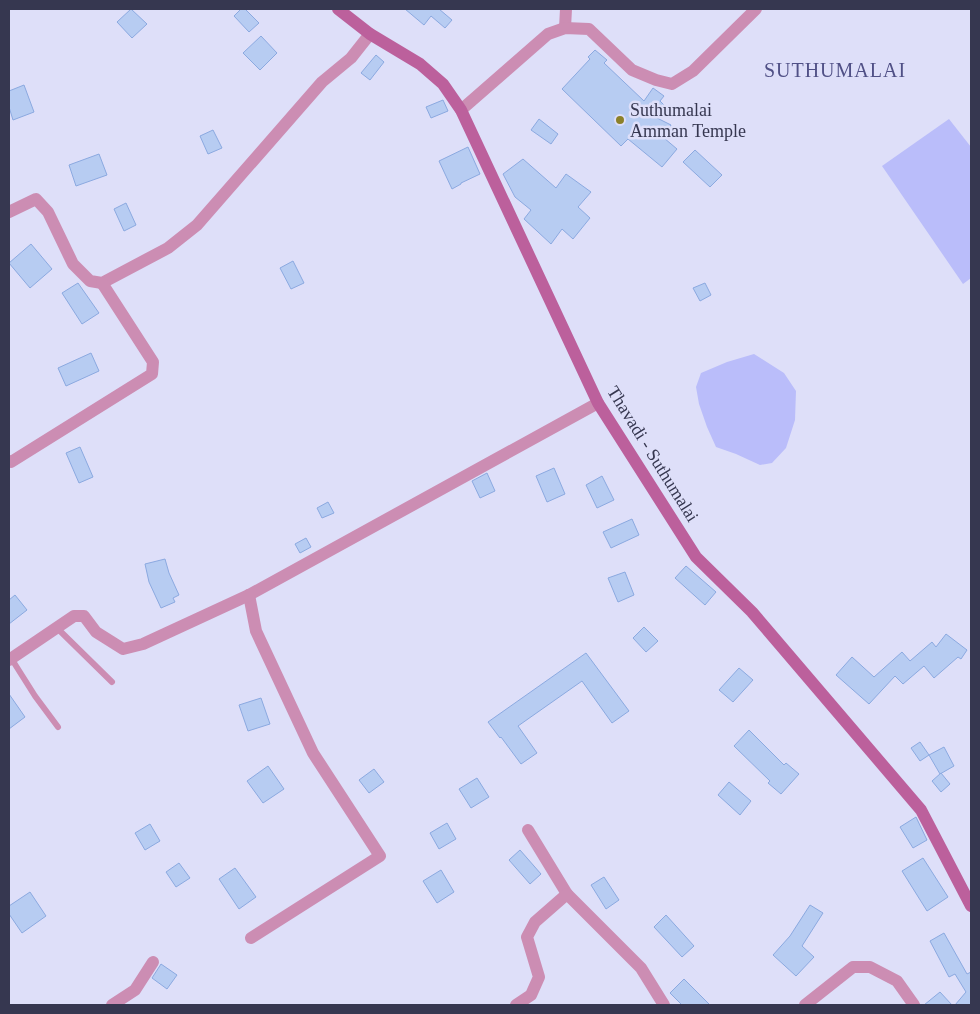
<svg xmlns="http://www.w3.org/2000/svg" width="980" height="1014" font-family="'Times New Roman',serif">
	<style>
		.water { fill: #babdfa }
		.building { fill: #b7ccf2; stroke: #8ba9e0 }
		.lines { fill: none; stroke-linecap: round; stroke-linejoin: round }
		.service { stroke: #cc8db3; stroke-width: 6 }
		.minor { stroke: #cc8db3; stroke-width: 12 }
		.secondary { stroke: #bc609c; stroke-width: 12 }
		.poi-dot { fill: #8c8129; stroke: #dedff9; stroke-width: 2 }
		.labels { text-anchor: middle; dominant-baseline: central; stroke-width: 5; stroke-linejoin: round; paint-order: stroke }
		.poi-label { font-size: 18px; fill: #363750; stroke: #dedff9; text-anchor: start }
		.street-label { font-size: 18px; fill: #363750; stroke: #dedff9 }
		.quarter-label { font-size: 20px; letter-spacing: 1px; fill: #505086; stroke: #dedff9 }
	</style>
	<rect width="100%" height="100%" fill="#dedff9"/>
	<!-- water -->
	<g class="water">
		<polygon points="949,119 971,147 971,278 963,284 882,166"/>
		<polygon points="754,354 784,373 796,391 795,420 786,448 772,463 760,465 736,454 716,447 707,427 699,404 696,387 701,373 727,362"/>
	</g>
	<!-- building -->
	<g class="building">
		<polygon points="131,9 147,24 132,38 117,22"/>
		<polygon points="241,9 245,9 259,23 249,32 234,16"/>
		<polygon points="405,9 439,9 452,20 445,28 431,16 424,25"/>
		<polygon points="261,36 277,53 260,70 243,53"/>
		<polygon points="595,50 607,60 604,63 644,101 653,88 664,96 660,101 667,108 657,118 671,125 664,138 677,149 662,167 628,139 621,146 562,89 590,59 588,57"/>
		<polygon points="376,55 384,62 370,80 361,73"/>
		<polygon points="24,85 34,112 13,120 9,107 9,91"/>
		<polygon points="443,100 448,111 431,118 426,107"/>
		<polygon points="539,119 558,134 551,144 531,130"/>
		<polygon points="213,130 222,148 208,154 200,136"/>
		<polygon points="468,147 480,174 461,183 461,184 452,189 439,161"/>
		<polygon points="695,150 722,175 710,187 683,162"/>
		<polygon points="99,154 107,175 76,186 69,165"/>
		<polygon points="523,159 556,188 566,174 591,192 578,207 590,218 573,239 562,229 551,244 524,219 531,210 515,197 503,174"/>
		<polygon points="126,203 136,225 124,231 114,209"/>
		<polygon points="31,244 52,269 30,288 9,263"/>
		<polygon points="293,261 304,283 291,289 280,268"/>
		<polygon points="78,283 99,313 82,324 62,293"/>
		<polygon points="705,283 711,295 700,301 693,288"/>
		<polygon points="91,353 99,371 66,386 58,368"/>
		<polygon points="80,447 93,477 79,483 66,453"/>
		<polygon points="554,468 565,494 547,502 536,476"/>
		<polygon points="487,473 495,491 480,498 472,481"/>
		<polygon points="602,476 614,500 597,508 586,485"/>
		<polygon points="328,502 334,513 322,518 317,508"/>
		<polygon points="632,519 639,535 611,548 603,532"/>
		<polygon points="306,538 311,547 300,553 295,544"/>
		<polygon points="165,559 169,573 179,595 173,598 175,602 161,608 149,582 145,564"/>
		<polygon points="686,566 716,592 705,605 675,578"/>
		<polygon points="625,572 634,595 618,602 608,578"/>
		<polygon points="15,595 27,610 9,624 9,600"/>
		<polygon points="644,627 658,641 646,652 633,638"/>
		<polygon points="946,634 967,650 961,659 958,657 934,678 924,666 903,684 895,676 869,704 836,675 852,657 874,677 902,652 910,661 932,642 936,647"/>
		<polygon points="586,653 629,711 612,723 582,681 518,726 537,753 521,764 501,737 500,738 488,722"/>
		<polygon points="739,668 753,680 733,702 719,690"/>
		<polygon points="9,694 25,717 9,729"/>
		<polygon points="261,698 270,724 248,731 239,705"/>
		<polygon points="749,730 784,765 786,763 799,774 781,794 768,783 770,781 734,746"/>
		<polygon points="920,742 929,755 920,761 911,748"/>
		<polygon points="944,747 954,766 940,774 929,755"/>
		<polygon points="268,766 284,789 263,803 247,781"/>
		<polygon points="374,769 384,782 369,793 359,780"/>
		<polygon points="941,773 950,784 941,792 932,781"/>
		<polygon points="477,778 489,797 471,808 459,789"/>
		<polygon points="729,782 751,801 740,815 718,795"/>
		<polygon points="916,817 927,840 913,848 900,827"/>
		<polygon points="447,823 456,839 439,849 430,833"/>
		<polygon points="150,824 160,841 145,850 135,833"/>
		<polygon points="520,850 541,874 530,884 509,860"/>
		<polygon points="923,858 948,897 927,911 902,871"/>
		<polygon points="179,863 190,878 176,887 166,872"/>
		<polygon points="235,868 256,897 239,909 219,879"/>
		<polygon points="441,870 454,892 437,903 423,881"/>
		<polygon points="604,877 619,900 606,909 591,885"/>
		<polygon points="30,892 46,916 22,933 9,914 9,906"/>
		<polygon points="810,905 823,913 802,946 814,957 796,976 773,955 790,936"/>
		<polygon points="666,915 694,946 682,957 654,927"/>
		<polygon points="944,933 967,974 971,972 971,1005 955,1005 966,992 955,974 949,977 930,941"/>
		<polygon points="161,964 177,975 167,989 152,978"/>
		<polygon points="684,979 710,1005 682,1005 670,993"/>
		<polygon points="940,992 952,1005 924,1005"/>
	</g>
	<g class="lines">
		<!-- service -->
		<g class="service">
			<polyline points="57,628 112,682"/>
			<polyline points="11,658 35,696 58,727"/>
		</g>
		<!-- minor -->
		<g class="minor">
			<polyline points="565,28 566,9"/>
			<polyline points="461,110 548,34 565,28 589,29 632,70 656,80 672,84 693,71 756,9"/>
			<polyline points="9,212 36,199 48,212 73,264 90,281 102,283 168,248 197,225 322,82 351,58 370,34"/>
			<polyline points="9,461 11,462 152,374 153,362 102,283"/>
			<polyline points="249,595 256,631 313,753 380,856 251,938"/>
			<polyline points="9,660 74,616 84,616 96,632 123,649 143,644 249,595 598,403"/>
			<polyline points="528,830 567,894 641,968 664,1005"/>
			<polyline points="112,1005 135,990 153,962"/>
			<polyline points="516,1005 531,995 539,977 527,937 535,922 567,894"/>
			<polyline points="805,1005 853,967 870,967 897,981 914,1005"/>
		</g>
		<!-- secondary -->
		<polyline class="secondary" points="338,9 370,34 420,64 443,84 461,110 598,403 696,557 752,612 921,810 971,906"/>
	</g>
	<!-- markers -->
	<circle class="poi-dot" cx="620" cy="120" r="5"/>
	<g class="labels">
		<!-- poi labels -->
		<g class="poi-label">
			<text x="630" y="110">Suthumalai<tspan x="630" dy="21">Amman Temple</tspan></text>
		</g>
		<!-- street labels -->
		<g class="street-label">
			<text transform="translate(653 454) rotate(58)">Thavadi - Suthumalai</text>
		</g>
		<!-- quarter labels -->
		<g class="quarter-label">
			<text x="835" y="70">SUTHUMALAI</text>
		</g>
	</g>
	<!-- border -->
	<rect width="980" height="1014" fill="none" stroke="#363750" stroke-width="20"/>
</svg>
